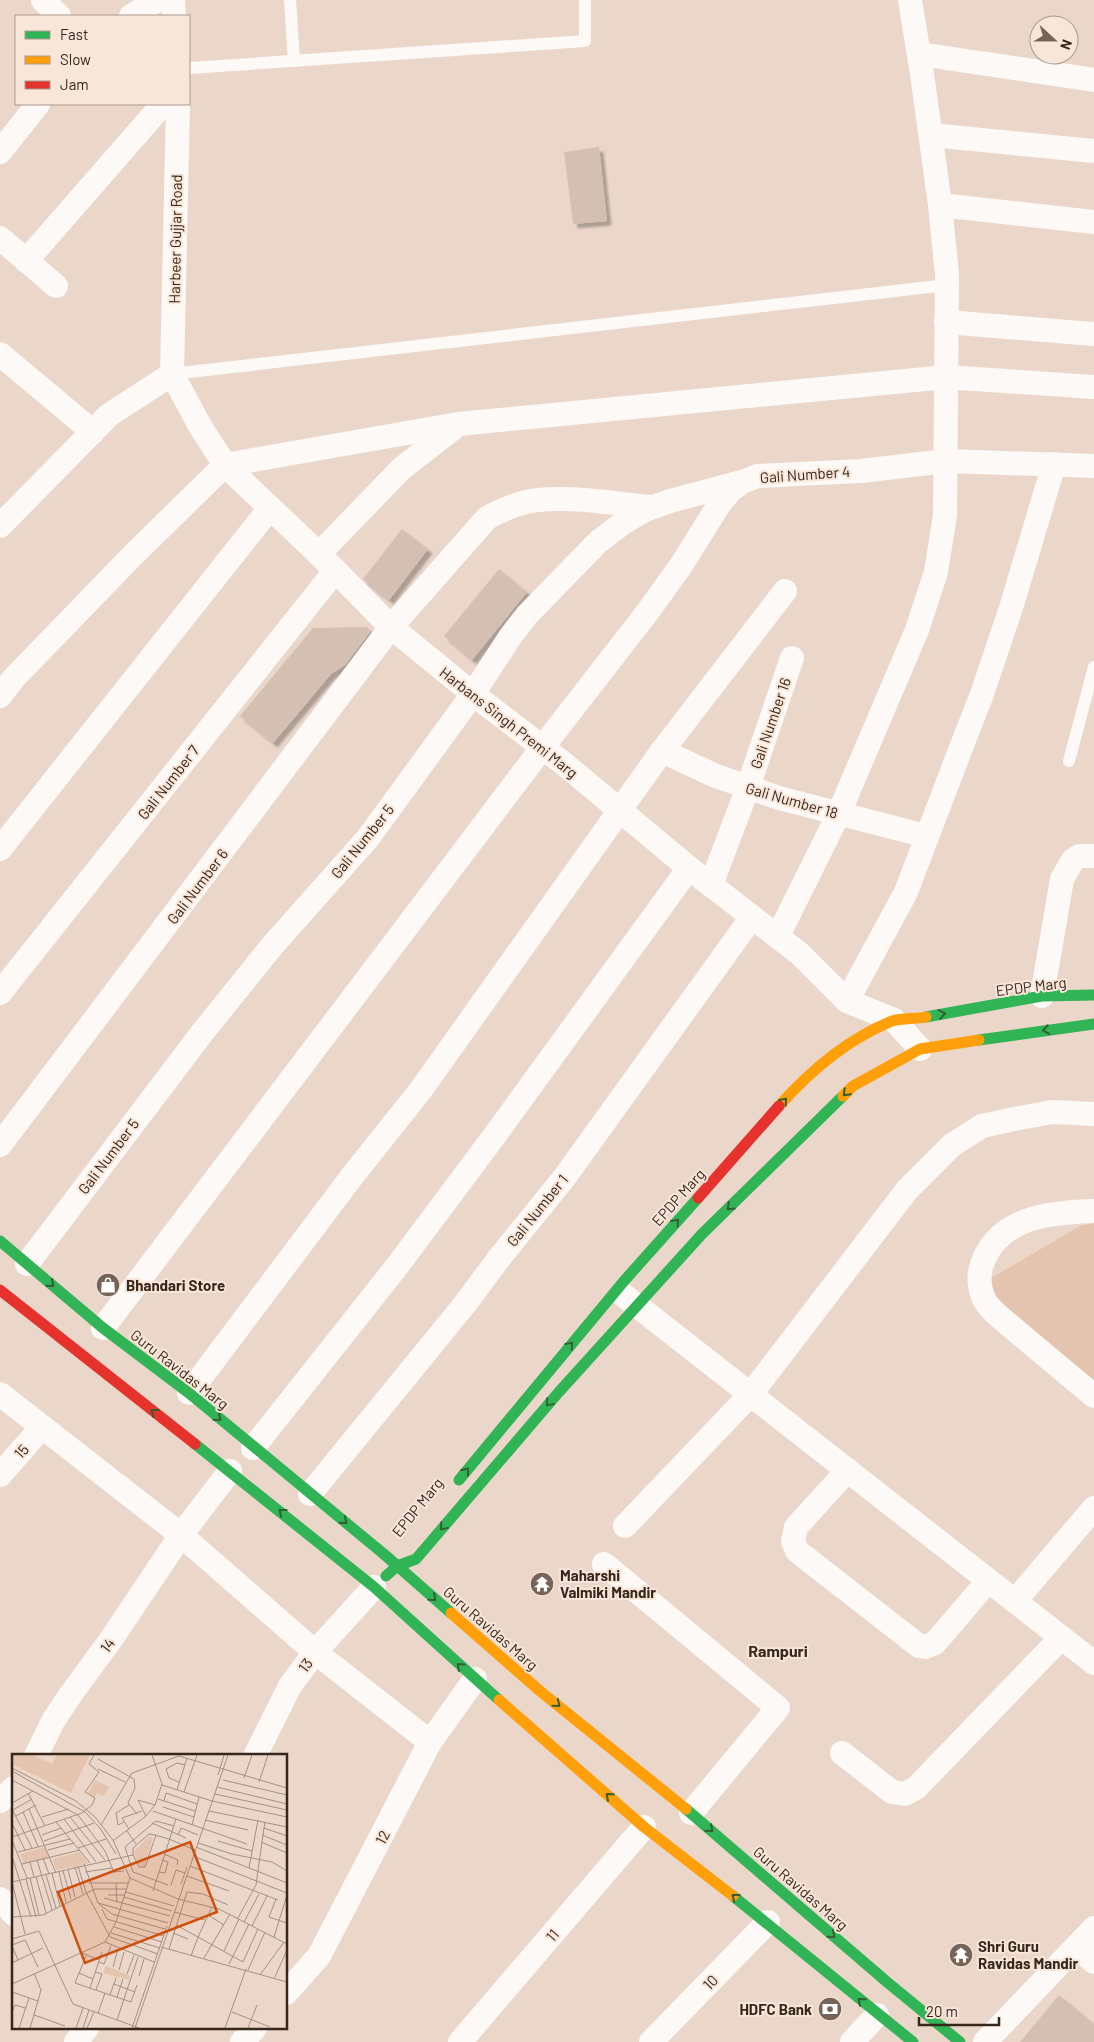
<svg xmlns="http://www.w3.org/2000/svg" width="1094" height="2042" font-family="Barlow,sans-serif">
	<style>
		.green { fill: #e4c4ae }
		.building { fill: #d4c0b2; filter: url(#shadow) }
		.lines { fill: none; stroke-linecap: round; stroke-linejoin: round }
		.lane { stroke: #fcf9f7; stroke-width: 12 }
		.street { stroke: #fcf9f7; stroke-width: 24 }
		.fast { stroke: #30b455; stroke-width: 11 }
		.slow { stroke: #ff9f0a; stroke-width: 11 }
		.jam { stroke: #e5322d; stroke-width: 11 }
		.oneway { stroke: #345f32 }
		.labels { text-anchor: middle; dominant-baseline: central; stroke-width: 4; stroke-linejoin: round; paint-order: stroke }
		.street-label { font-size: 15px; fill: #37261a; stroke: #f8e6d9 }
		.poi-label { font-size: 15px; font-weight: bold; fill: #37261a; stroke: #f8e6d9; text-anchor: start }
		.neighbourhood-label { font-size: 16px; font-weight: bold; fill: #37261a; stroke: #f8e6d9 }
		.inset-road { fill: none; stroke: #a39084; stroke-width: 1 }
		.view { fill: #cd510e; fill-opacity: 0.15; stroke: #cd510e; stroke-width: 2.5 }
		.inset-edge { fill: none; stroke: #37261a; stroke-width: 2.5 }
	</style>
	<defs>
		<filter id="shadow"><feDropShadow dx="4.5" dy="4.5" stdDeviation="1" flood-color="#0004"/></filter>
	</defs>
	<rect width="100%" height="100%" fill="#ebd7ca"/>
	<!-- green -->
	<polygon class="green" points="1094,1223 1094,1383 981,1284 1080,1226"/>
	<!-- building -->
	<g class="building">
		<polygon points="599,147 607,221 573,224 564,152"/>
		<polygon points="402,529 428,549 389,600 363,579"/>
		<polygon points="499,569 527,592 472,660 444,636"/>
		<polygon points="368,627 370,632 345,665 331,674 273,743 240,716 313,628"/>
		<polygon points="1059,1995 1094,2024 1094,2042 1020,2042"/>
	</g>
	<g class="lines">
		<!-- lane -->
		<g class="lane">
			<polyline points="290,0 294,61"/>
			<polyline points="189,68 585,41 585,0"/>
			<polyline points="172,374 947,285"/>
			<polyline points="1069,761 1094,667"/>
		</g>
		<!-- street -->
		<g class="street">
			<polyline points="43,0 59,16"/>
			<polyline points="173,0 174,16"/>
			<polyline points="131,16 158,0"/>
			<polyline points="919,54 1094,80"/>
			<polyline points="178,104 172,374 200,426 225,465 319,554 391,627 473,694 563,763 689,868 800,954 847,1001 894,1020 920,1049"/>
			<polyline points="931,135 1094,151"/>
			<polyline points="0,152 38,104"/>
			<polyline points="940,205 1094,222"/>
			<polyline points="0,238 56,286"/>
			<polyline points="26,261 163,104"/>
			<polyline points="946,322 1094,334"/>
			<polyline points="0,354 93,432"/>
			<polyline points="0,526 109,415 172,374"/>
			<polyline points="319,554 401,469 455,427"/>
			<polyline points="0,696 13,679 133,555 225,465 458,424 946,377 1094,387"/>
			<polyline points="662,751 716,776 779,798 926,836"/>
			<polyline points="0,849 270,508"/>
			<polyline points="711,885 748,787 792,658"/>
			<polyline points="778,936 839,813 917,630 936,572 945,515 947,274 940,205 922,74 910,0"/>
			<polyline points="0,993 335,571"/>
			<polyline points="1042,996 1062,879 1073,860 1080,856 1094,856"/>
			<polyline points="847,1001 906,892 959,753 982,694 1011,608 1054,464"/>
			<path d="M0,1145L391,627L487,518C500,511 512,505 526,502C560,494 616,504 651,507"/>
			<path d="M1094,1211C1051,1212 998,1217 982,1264C978,1276 979,1289 985,1301C993,1314 1010,1325 1021,1335C1045,1355 1070,1376 1094,1396"/>
			<polyline points="27,1264 202,1033 272,946 368,838 473,694 510,637 527,615 598,542 623,523 645,510 670,501 741,482"/>
			<polyline points="622,1294 1094,1663"/>
			<polyline points="103,1328 542,748 649,610 682,564 720,503 731,490 742,482 758,476 861,471 946,461 1094,466"/>
			<polyline points="189,1393 353,1175 420,1091 662,751 785,591"/>
			<polyline points="0,1394 181,1535 315,1652 430,1742"/>
			<polyline points="253,1448 398,1265 495,1135 689,868"/>
			<polyline points="848,1470 796,1527 793,1541 797,1551 919,1646 925,1647 935,1643 988,1581"/>
			<polyline points="0,1475 42,1427"/>
			<polyline points="310,1494 465,1304 500,1257 564,1178 752,917"/>
			<polyline points="625,1526 751,1394 907,1190 952,1145 982,1126 1014,1119 1052,1112 1094,1114"/>
			<polyline points="604,1564 778,1708 691,1813"/>
			<polyline points="1015,1601 1094,1508"/>
			<polyline points="842,1753 892,1792 905,1794 916,1788 1061,1638"/>
			<polyline points="36,1756 53,1721 71,1694 112,1638 181,1535 230,1471"/>
			<polyline points="255,1756 290,1686 315,1652 374,1587"/>
			<polyline points="0,1801 14,1788"/>
			<polyline points="0,1899 14,1914"/>
			<polyline points="1077,1947 1094,1962"/>
			<polyline points="286,1993 319,1956 430,1742 475,1679"/>
			<polyline points="76,2042 87,2028"/>
			<polyline points="242,2042 255,2028"/>
			<polyline points="460,2042 644,1827"/>
			<polyline points="651,2042 768,1922"/>
			<polyline points="852,2042 877,2015"/>
			<polyline points="985,2042 1094,1928"/>
		</g>
		<!-- fast -->
		<g class="fast">
			<polyline points="926,1017 1042,996 1094,995"/>
			<polyline points="979,1040 1094,1024"/>
			<polyline points="0,1241 103,1328 189,1393 385,1555 451,1613"/>
			<polyline points="195,1444 374,1587 499,1700"/>
			<polyline points="459,1480 624,1281 698,1198"/>
			<polyline points="386,1576 397,1566 416,1559 558,1393 702,1234 843,1096"/>
			<polyline points="686,1809 887,1982 960,2042"/>
			<polyline points="733,1896 913,2042"/>
		</g>
		<!-- slow -->
		<g class="slow">
			<polyline points="843,1096 853,1086 920,1049 979,1040"/>
			<path d="M779,1106C810,1071 848,1039 892,1021C899,1018 917,1019 926,1017"/>
			<polyline points="451,1613 540,1691 686,1809"/>
			<polyline points="499,1700 644,1827 733,1896"/>
		</g>
		<!-- jam -->
		<g class="jam">
			<polyline points="698,1198 779,1106"/>
			<polyline points="0,1290 195,1444"/>
		</g>
	</g>
	<!-- one-way arrows -->
	<defs><path id="oneway-chevron" d="M-2-3.5L2.5 0L-2 3.5" fill="none" stroke-width="1.6" stroke-linecap="round" stroke-linejoin="round" transform="scale(1.25)"/></defs>
	<g class="oneway">
		<use href="#oneway-chevron" transform="translate(942 1014) rotate(-10)"/>
		<use href="#oneway-chevron" transform="translate(1046 1030) rotate(171)"/>
		<use href="#oneway-chevron" transform="translate(846 1093) rotate(135)"/>
		<use href="#oneway-chevron" transform="translate(784 1101) rotate(-48)"/>
		<use href="#oneway-chevron" transform="translate(730 1207) rotate(136)"/>
		<use href="#oneway-chevron" transform="translate(676 1222) rotate(-48)"/>
		<use href="#oneway-chevron" transform="translate(51 1284) rotate(40)"/>
		<use href="#oneway-chevron" transform="translate(570 1345) rotate(-50)"/>
		<use href="#oneway-chevron" transform="translate(549 1403) rotate(130)"/>
		<use href="#oneway-chevron" transform="translate(154 1412) rotate(-142)"/>
		<use href="#oneway-chevron" transform="translate(218 1418) rotate(40)"/>
		<use href="#oneway-chevron" transform="translate(466 1471) rotate(-51)"/>
		<use href="#oneway-chevron" transform="translate(282 1512) rotate(-142)"/>
		<use href="#oneway-chevron" transform="translate(344 1521) rotate(39)"/>
		<use href="#oneway-chevron" transform="translate(443 1527) rotate(130)"/>
		<use href="#oneway-chevron" transform="translate(433 1598) rotate(41)"/>
		<use href="#oneway-chevron" transform="translate(460 1666) rotate(-138)"/>
		<use href="#oneway-chevron" transform="translate(557 1704) rotate(39)"/>
		<use href="#oneway-chevron" transform="translate(609 1796) rotate(-139)"/>
		<use href="#oneway-chevron" transform="translate(710 1829) rotate(41)"/>
		<use href="#oneway-chevron" transform="translate(735 1897) rotate(-142)"/>
		<use href="#oneway-chevron" transform="translate(832 1935) rotate(41)"/>
		<use href="#oneway-chevron" transform="translate(861 2001) rotate(-140)"/>
	</g>
	<!-- icons -->
	<defs>
		<g id="shop-disc" transform="scale(1.25)"><circle r="9.5" fill="#766458" stroke="#f8e6d9"/><path d="M-5-2.5h2.3a2.7 3.5 0 0 1 5.4 0H5L5.5 6h-11ZM-1.5-2.5h3a1.5 2.3 0 0 0-3 0Z" fill="#fff"/></g>
		<g id="temple-disc" transform="scale(1.25)"><circle r="9.5" fill="#766458" stroke="#f8e6d9"/><path d="M0-6L5-2H3V0L6.5 2.5H4V6H1.5V3h-3V6H-4V2.5H-6.5L-3 0V-2H-5Z" fill="#fff"/></g>
		<g id="bank-disc" transform="scale(1.25)"><circle r="9.5" fill="#766458" stroke="#f8e6d9"/><path d="M-6-4H6V4H-6ZM0-2.3a2.3 2.3 0 1 0 0 4.6a2.3 2.3 0 1 0 0-4.6Z" fill="#fff"/></g>
	</defs>
	<g fill-rule="evenodd">
		<use href="#shop-disc" x="108" y="1285"/>
		<use href="#temple-disc" x="542" y="1584"/>
		<use href="#temple-disc" x="961" y="1955"/>
		<use href="#bank-disc" x="830" y="2009"/>
	</g>
	<g class="labels">
		<!-- street labels -->
		<g class="street-label">
			<text transform="translate(175 239) rotate(-89)">Harbeer Gujjar Road</text>
			<text transform="translate(805 474) rotate(-4)">Gali Number 4</text>
			<text transform="translate(509 722) rotate(38)">Harbans Singh Premi Marg</text>
			<text transform="translate(770 723) rotate(-71)">Gali Number 16</text>
			<text transform="translate(168 782) rotate(-52)">Gali Number 7</text>
			<text transform="translate(792 800) rotate(16)">Gali Number 18</text>
			<text transform="translate(362 841) rotate(-51)">Gali Number 5</text>
			<text transform="translate(197 886) rotate(-53)">Gali Number 6</text>
			<text transform="translate(1031 986) rotate(-7)">EPDP Marg</text>
			<text transform="translate(108 1156) rotate(-53)">Gali Number 5</text>
			<text transform="translate(678 1197) rotate(-48)">EPDP Marg</text>
			<text transform="translate(537 1210) rotate(-51)">Gali Number 1</text>
			<text transform="translate(180 1369) rotate(38)">Guru Ravidas Marg</text>
			<text transform="translate(21 1451) rotate(-48)">15</text>
			<text transform="translate(417 1507) rotate(-51)">EPDP Marg</text>
			<text transform="translate(491 1628) rotate(41)">Guru Ravidas Marg</text>
			<text transform="translate(107 1645) rotate(-54)">14</text>
			<text transform="translate(305 1665) rotate(-53)">13</text>
			<text transform="translate(382 1837) rotate(-62)">12</text>
			<text transform="translate(801 1888) rotate(41)">Guru Ravidas Marg</text>
			<text transform="translate(552 1935) rotate(-49)">11</text>
			<text transform="translate(710 1982) rotate(-46)">10</text>
		</g>
		<!-- poi labels -->
		<g class="poi-label">
			<text x="126" y="1285">Bhandari Store</text>
			<text x="560" y="1575">Maharshi<tspan x="560" dy="17">Valmiki Mandir</tspan></text>
			<text x="978" y="1946">Shri Guru<tspan x="978" dy="17">Ravidas Mandir</tspan></text>
			<text x="812" y="2009" text-anchor="end">HDFC Bank</text>
		</g>
		<!-- neighbourhood labels -->
		<g class="neighbourhood-label">
			<text x="778" y="1650">Rampuri</text>
		</g>
	</g>
	<!-- overview -->
	<g transform="translate(12 1754)">
		<rect width="275" height="275" fill="#ebd7ca"/>
		<path d="M0,1H21L40,10L45,1H78L59,39L0,10ZM83,26L97,33L92,42L85,39L83,44L76,39ZM137,82L141,84L132,114L125,109L122,98ZM33,93L37,104L12,110L8,100ZM68,98L76,110L44,116L41,105ZM94,212L118,222L117,226L91,219Z" fill="#e4c4ae"/>
		<path class="inset-road" d="M86,5L122,25L123,34L116,49L125,60M0,14L64,47L83,63L101,86L118,124L166,145M86,15L113,28M0,17L73,58L88,74L104,100M206,21L212,1M232,24L240,1M0,26L66,61L93,97L102,118L112,117M211,26L275,41M167,28L157,24L154,15L165,9L173,11M247,28L256,1M150,31L200,47L275,63M205,33L275,50M165,36L175,4M172,38L185,1M16,39L33,72M203,40L275,56M146,45L183,57M152,47L154,39L185,50M0,49L21,37M151,53L182,63M0,55L20,94M17,55L44,119M1,56L20,45M141,57L235,90M197,57L275,73M11,58L26,92M4,62L24,51M134,62L126,46L143,51M30,63L57,55M58,63L93,106M52,65L84,108M193,66L236,76M44,68L78,109M112,68L106,71L104,59L117,51M253,68L252,74L275,82M0,69L13,96M140,69L174,84M89,71L120,19L167,2L275,34M180,71L187,43M117,75L110,64L130,57M115,77L124,90M30,81L49,74M144,81L133,113H127L121,101V94L137,80L143,81L157,85L183,96M166,81L169,74L186,81M250,81L275,91M0,83L70,59L80,51L83,44L73,38L87,18L77,10L82,1M0,86L15,124M102,86L134,62L143,51L150,30L140,1M32,87L82,69M206,87L240,97M249,88L275,99M186,89L220,100L260,108L275,117M184,93L275,129M66,94L94,85M36,96L62,89M6,98L58,85M152,100L166,106L165,111M0,102L19,163M181,102L275,139M31,104L37,120M25,106L40,156M18,108L22,123M10,110L68,96M72,110L86,149L156,169M66,112L74,138L98,183L146,200M178,112L266,146M63,113L71,140M237,114L246,66M56,116L63,143M51,117L59,145M47,118L54,148M73,118L100,114M147,118L153,119L156,108L150,106M40,119L48,152M34,121L44,154M175,122L217,137M24,123L34,159M18,124L27,161M14,125L24,163M0,128L121,101M0,128L13,180M77,129H117M104,129L105,148M169,130L175,113M156,131L121,118L113,93L144,67L162,72M159,131L164,116L173,119M141,137L164,65M114,138L162,152M175,138L191,140L216,151M96,141H113M112,143L160,157M92,144L158,162M166,145L207,155L275,190M264,145L257,163L275,169M87,150L100,160L153,175M200,153L186,183L231,208L246,175M90,155L95,165L152,182M162,158L193,166M196,161L212,171M0,163L31,161L83,135H114M226,164L244,131L252,74M232,168L247,140M164,171L186,183L179,202M240,172L255,142M102,173L150,188M99,179L148,194M161,179L176,185M262,183L275,141M0,185L27,177L61,250L127,274M93,188L104,168L118,124M93,188L142,208M0,191L13,186L26,213M0,192L6,206M149,193L275,228M157,195L175,138M212,197L227,165M68,198L87,206M74,202L63,229L119,248L125,231M192,204L218,160M87,208L92,210L99,192M0,209L31,194M217,210L237,170M101,213L106,195M107,216L112,198M236,216L253,178M83,218L90,220L84,236M22,219L29,236L26,247M67,219L81,225M115,220L122,201M248,221L272,188M127,222L132,205M263,223L275,196M0,230L93,188M102,230L123,238M78,234L90,198M0,238L26,247L18,274M98,241L104,224M105,243L111,225M0,258L3,251L13,254M220,258L258,273M86,259L93,239M22,261L53,272M105,266L126,203M7,274L17,244M64,274L71,254M71,274L77,256M75,274L82,258M120,274L155,172M123,274L216,1M213,274L234,215M236,274L245,251"/>
		<path class="view" d="M178,88L205,158L73,209L46,138Z"/>
		<rect width="275" height="275" class="inset-edge"/>
	</g>
	<!-- legend -->
	<rect x="15" y="15" width="175" height="90" fill="#f8e6d9" stroke="#ab998d"/>
	<rect x="25" y="31" width="25" height="8" fill="#30b455" stroke="#ab998d"/>
	<text x="60" y="40" font-size="15" fill="#37261a">Fast</text>
	<rect x="25" y="56" width="25" height="8" fill="#ff9f0a" stroke="#ab998d"/>
	<text x="60" y="65" font-size="15" fill="#37261a">Slow</text>
	<rect x="25" y="81" width="25" height="8" fill="#e5322d" stroke="#ab998d"/>
	<text x="60" y="90" font-size="15" fill="#37261a">Jam</text>
	<!-- north arrow -->
	<g transform="translate(1054 40) rotate(111)"><circle r="24" fill="#f8e6d9" stroke="#ab998d"/>
	<path d="M0-4L9 19L0 12L-9 19Z" fill="#766458"/>
	<text y="-8" font-size="14" font-weight="bold" text-anchor="middle" fill="#37261a">N</text>
	</g>
	<!-- scale -->
	<path d="M919 2017v8h80v-8" fill="none" stroke="#37261a" stroke-width="2.5"/>
	<text x="926" y="2017" font-size="15" fill="#37261a" stroke="#f8e6d9" stroke-width="4" paint-order="stroke">20 m</text>
</svg>
